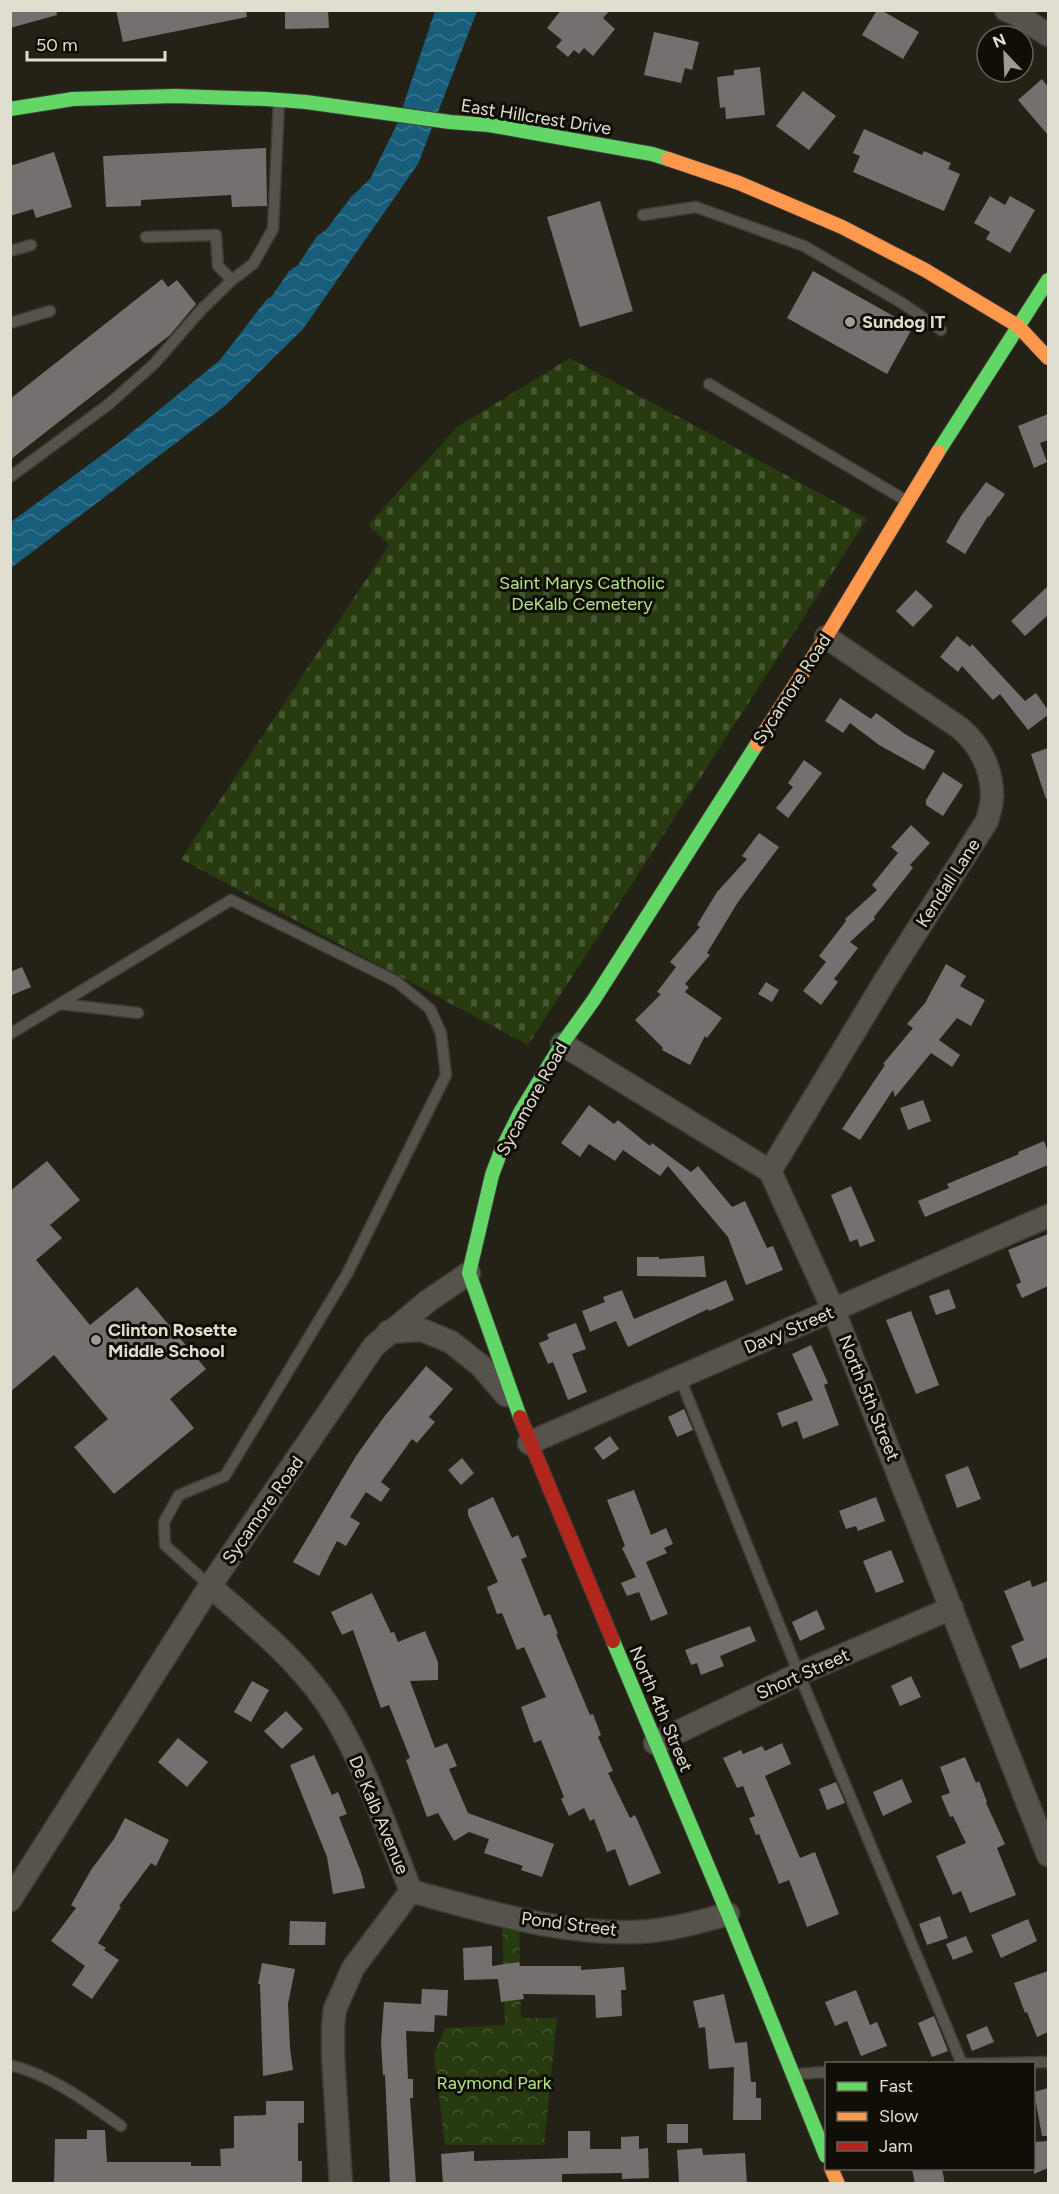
<svg xmlns="http://www.w3.org/2000/svg" width="1059" height="2194" font-family="Figtree,sans-serif">
	<style>
		.cemetery { fill: url(#cemetery-stones) }
		.park { fill: url(#park-crowns) }
		.water { fill: url(#water-waves) }
		.building { fill: #73706f }
		.lines { fill: none; stroke-linecap: round; stroke-linejoin: round }
		.lane-casing { stroke: #3f3c35; stroke-width: 13 }
		.street-casing { stroke: #3f3c35; stroke-width: 25 }
		.fast-casing { stroke: #3f3c35; stroke-width: 16 }
		.slow-casing { stroke: #3f3c35; stroke-width: 16 }
		.jam-casing { stroke: #3f3c35; stroke-width: 16 }
		.lane { stroke: #55534c; stroke-width: 10 }
		.street { stroke: #55534c; stroke-width: 22 }
		.fast { stroke: #63d668; stroke-width: 14 }
		.slow { stroke: #ff974d; stroke-width: 14 }
		.jam { stroke: #b3261e; stroke-width: 14 }
		.poi-dot { fill: #9e9b90; stroke: #100e06; stroke-width: 2 }
		.labels { text-anchor: middle; dominant-baseline: central; stroke-width: 6; stroke-linejoin: round; paint-order: stroke }
		.street-label { font-size: 18px; fill: #e0ddd1; stroke: #100e06 }
		.poi-label { font-size: 18px; font-weight: bold; fill: #e0ddd1; stroke: #100e06; text-anchor: start }
		.park-label { font-size: 18px; fill: #b0e481; stroke: #100e06 }
	</style>
	<defs>
		<pattern id="cemetery-stones" width="16" height="16" patternUnits="userSpaceOnUse" patternTransform="scale(1.5)"><rect width="16" height="16" fill="#273a10"/><path d="M2 7V4a2 2 0 0 1 4 0v3zM10 15v-3a2 2 0 0 1 4 0v3z" fill="#465632"/></pattern>
		<pattern id="park-crowns" width="20" height="18" patternUnits="userSpaceOnUse" patternTransform="scale(1.5)"><rect width="20" height="18" fill="#273a10"/><path d="M2 6a3 3 0 1 1 6 0M12 15a3 3 0 1 1 6 0" fill="none" stroke="#465632"/></pattern>
		<pattern id="water-waves" width="16" height="10" patternUnits="userSpaceOnUse" patternTransform="scale(1.5)"><rect width="16" height="10" fill="#185e7a"/><path d="M0 5q4-4 8 0t8 0" fill="none" stroke="#39758c"/></pattern>
	</defs>
	<rect width="100%" height="100%" fill="#242117"/>
	<!-- cemetery -->
	<polygon class="cemetery" points="570,358 867,519 528,1045 181,859 389,545 368,525 457,427"/>
	<!-- park -->
	<polygon class="park" points="502,1915 519,1918 521,2018 557,2018 544,2145 445,2145 434,2054 445,2028 505,2025"/>
	<!-- water -->
	<polygon class="water" points="435,11 477,11 418,164 303,329 226,405 11,568 11,522 121,441 220,360 267,299 272,296 289,271 298,265 317,236 326,230 351,197 370,179 397,124"/>
	<!-- building -->
	<g class="building">
		<polygon points="10,10 56,10 57,15 10,28"/>
		<polygon points="116,10 246,10 247,17 123,42"/>
		<polygon points="285,10 328,10 329,28 285,29"/>
		<polygon points="561,10 610,10 603,18 615,29 593,56 584,48 579,54 574,50 568,57 556,47 562,40 547,28"/>
		<polygon points="877,10 881,10 919,32 903,59 862,35"/>
		<polygon points="654,32 699,42 692,70 685,68 681,83 644,75"/>
		<polygon points="760,67 765,115 726,119 725,107 720,108 717,77 734,75 734,70"/>
		<polygon points="1042,79 1048,87 1048,135 1018,100"/>
		<polygon points="803,91 836,116 809,150 776,126"/>
		<polygon points="864,129 922,155 924,151 951,163 948,169 960,174 944,211 853,172 860,156 853,153"/>
		<polygon points="266,148 267,206 232,207 231,195 141,200 141,206 106,207 103,156"/>
		<polygon points="54,152 72,207 36,218 33,209 10,216 10,166"/>
		<polygon points="990,196 1005,205 1010,196 1035,210 1010,253 986,239 990,232 974,223"/>
		<polygon points="600,201 633,311 580,327 547,217"/>
		<polygon points="813,271 913,327 887,374 787,318"/>
		<polygon points="162,279 168,287 177,280 196,304 170,335 10,460 10,399"/>
		<polygon points="1048,414 1048,440 1040,443 1047,462 1034,468 1018,426"/>
		<polygon points="986,482 1005,494 989,517 988,516 965,554 946,542 961,516"/>
		<polygon points="1048,586 1048,615 1025,636 1011,621"/>
		<polygon points="916,590 933,606 913,627 896,611"/>
		<polygon points="957,636 970,647 972,644 1025,701 1036,693 1048,710 1048,715 1028,730 1000,694 993,700 962,666 958,672 940,657"/>
		<polygon points="840,698 871,719 876,713 905,734 935,751 924,770 879,745 850,723 843,733 825,721"/>
		<polygon points="1048,748 1048,798 1046,799 1031,754"/>
		<polygon points="804,760 822,773 788,818 776,808 793,787 788,783"/>
		<polygon points="943,772 963,785 943,816 926,805 926,800"/>
		<polygon points="911,825 930,843 910,865 913,868 874,917 875,919 850,942 858,948 834,979 838,982 821,1005 803,991 826,962 819,956 846,921 845,919 877,890 872,885 898,853 891,847"/>
		<polygon points="759,833 779,847 738,902 707,953 710,955 685,984 689,987 685,992 722,1018 707,1038 705,1036 690,1065 662,1050 663,1048 635,1020 661,994 657,992 676,967 670,962 700,927 697,925 717,892 747,859 742,856"/>
		<polygon points="946,964 966,976 960,986 985,1000 971,1026 957,1018 939,1040 960,1055 952,1067 931,1053 895,1097 893,1090 860,1140 842,1129 885,1065 883,1064 913,1028 907,1024 925,1003"/>
		<polygon points="22,967 31,987 10,996 10,972"/>
		<polygon points="766,982 779,990 772,1002 758,994"/>
		<polygon points="923,1100 931,1121 908,1130 900,1108"/>
		<polygon points="589,1105 614,1124 618,1120 650,1146 652,1143 691,1172 698,1166 732,1207 745,1201 767,1248 773,1246 783,1270 746,1285 728,1237 668,1166 660,1176 623,1150 615,1161 589,1144 580,1157 561,1143"/>
		<polygon points="1044,1141 1048,1152 1048,1165 925,1217 918,1201 949,1188 947,1184 1019,1154 1018,1152"/>
		<polygon points="47,1161 80,1200 50,1225 62,1238 36,1260 90,1325 137,1287 206,1369 170,1399 194,1428 114,1494 74,1447 108,1419 54,1355 10,1392 10,1191"/>
		<polygon points="851,1186 875,1241 860,1247 857,1239 850,1242 831,1195"/>
		<polygon points="1048,1234 1048,1286 1022,1298 1016,1285 1021,1282 1008,1250"/>
		<polygon points="704,1256 706,1277 637,1276 637,1257 659,1257 659,1259"/>
		<polygon points="726,1280 734,1300 709,1311 708,1309 628,1347 616,1321 590,1332 582,1311 605,1302 603,1297 622,1290 634,1319"/>
		<polygon points="949,1289 956,1308 936,1315 929,1296"/>
		<polygon points="911,1311 939,1385 916,1394 886,1320"/>
		<polygon points="576,1323 586,1349 572,1354 587,1392 568,1400 553,1362 548,1364 539,1343 549,1339 547,1334"/>
		<polygon points="811,1345 828,1383 824,1385 839,1425 803,1439 797,1421 782,1427 777,1413 813,1400 792,1354"/>
		<polygon points="426,1366 453,1389 429,1417 435,1422 417,1443 412,1439 381,1482 390,1489 381,1502 366,1492 350,1517 360,1523 346,1546 337,1541 319,1576 293,1562 356,1456 384,1417"/>
		<polygon points="684,1409 693,1430 677,1437 668,1417"/>
		<polygon points="610,1436 619,1449 603,1460 594,1448"/>
		<polygon points="462,1458 474,1473 461,1485 448,1470"/>
		<polygon points="968,1466 981,1499 957,1508 945,1475"/>
		<polygon points="634,1490 651,1535 666,1528 673,1544 664,1548 667,1553 646,1562 668,1614 651,1621 639,1592 627,1596 621,1583 636,1577 622,1548 625,1546 607,1500"/>
		<polygon points="493,1497 512,1538 518,1535 527,1557 521,1559 544,1616 550,1614 558,1634 556,1634 590,1715 593,1714 601,1735 598,1737 613,1771 608,1773 630,1818 635,1815 661,1873 629,1886 615,1849 607,1852 594,1819 590,1821 584,1808 569,1816 561,1799 564,1797 541,1740 534,1743 521,1707 546,1697 524,1647 517,1650 502,1613 497,1614 487,1587 498,1582 468,1515 468,1509"/>
		<polygon points="876,1497 885,1521 858,1531 856,1526 846,1529 839,1511"/>
		<polygon points="891,1550 904,1582 876,1593 863,1561"/>
		<polygon points="1030,1580 1032,1587 1048,1581 1048,1657 1020,1669 1011,1646 1024,1640 1004,1591"/>
		<polygon points="372,1593 391,1633 394,1632 398,1642 425,1631 438,1662 438,1680 410,1681 435,1748 447,1743 457,1766 449,1769 468,1813 554,1844 542,1877 521,1870 523,1866 484,1853 489,1839 469,1832 454,1841 438,1813 427,1817 406,1760 410,1758 389,1705 381,1708 353,1630 342,1635 331,1612"/>
		<polygon points="817,1610 825,1629 800,1641 792,1622"/>
		<polygon points="750,1626 756,1641 720,1656 724,1666 701,1675 697,1663 691,1665 685,1650"/>
		<polygon points="911,1676 921,1697 900,1706 891,1686"/>
		<polygon points="252,1681 269,1690 251,1722 234,1712"/>
		<polygon points="286,1711 303,1729 282,1749 264,1731"/>
		<polygon points="178,1738 208,1762 187,1787 158,1762"/>
		<polygon points="782,1743 791,1764 765,1776 800,1858 815,1852 839,1914 807,1927 789,1880 779,1884 759,1834 756,1835 749,1818 755,1816 743,1786 737,1788 723,1758 741,1750 743,1754 762,1746 765,1751"/>
		<polygon points="314,1755 332,1795 338,1792 347,1814 339,1817 361,1872 365,1888 333,1894 327,1857 290,1765"/>
		<polygon points="965,1757 976,1783 979,1781 987,1802 986,1803 1005,1844 997,1848 1016,1895 970,1913 961,1891 953,1895 936,1856 966,1843 953,1816 950,1817 941,1796 950,1793 940,1767"/>
		<polygon points="902,1779 912,1802 883,1816 873,1792"/>
		<polygon points="836,1782 845,1803 827,1810 819,1789"/>
		<polygon points="125,1818 169,1840 156,1866 151,1863 119,1906 121,1907 98,1943 106,1948 104,1950 119,1960 92,1999 72,1985 85,1966 51,1941 76,1908 71,1905 91,1870 114,1839"/>
		<polygon points="940,1916 948,1938 927,1945 919,1924"/>
		<polygon points="1028,1919 1037,1941 1001,1958 991,1935"/>
		<polygon points="290,1921 326,1922 325,1945 289,1945"/>
		<polygon points="966,1936 973,1952 953,1960 946,1944"/>
		<polygon points="492,1946 492,1966 519,1962 520,1966 581,1966 581,1970 624,1967 626,1990 621,1990 622,2016 596,2018 595,1995 523,1994 524,1999 501,2002 498,1979 464,1980 463,1948"/>
		<polygon points="262,1963 295,1969 288,2004 290,2048 293,2070 263,2076 260,1984 258,1984"/>
		<polygon points="1048,1971 1048,2032 1037,2037 1027,2012 1025,2013 1014,1983"/>
		<polygon points="422,1989 448,1990 447,2016 435,2015 434,2032 406,2031 408,2079 413,2079 413,2098 410,2098 416,2184 390,2184 385,2075 383,2075 381,2042 384,2002 421,2004"/>
		<polygon points="856,1990 870,2025 877,2022 887,2046 861,2056 847,2021 835,2026 825,2002"/>
		<polygon points="724,1994 735,2043 747,2042 751,2082 756,2082 756,2098 761,2098 761,2120 733,2120 734,2067 709,2069 705,2027 699,2028 693,2001"/>
		<polygon points="934,2016 948,2051 932,2057 918,2023"/>
		<polygon points="987,2026 994,2042 972,2051 966,2035"/>
		<polygon points="1048,2088 1048,2136 1042,2136 1034,2092"/>
		<polygon points="266,2101 304,2101 304,2123 298,2123 298,2161 302,2161 302,2184 54,2184 55,2139 87,2139 87,2130 105,2130 107,2162 191,2162 191,2166 221,2166 220,2149 234,2148 234,2116 266,2115"/>
		<rect x="667" y="2124" width="21" height="19"/>
		<polygon points="568,2131 590,2131 590,2149 621,2149 621,2137 639,2136 639,2149 648,2148 649,2178 622,2179 622,2173 562,2174 562,2182 443,2184 441,2154 474,2151 474,2161 568,2158"/>
		<polygon points="1048,2141 1048,2168 1034,2174 1034,2142"/>
		<polygon points="702,2148 703,2155 745,2153 747,2184 720,2184 720,2182 679,2184 677,2150"/>
		<polygon points="912,2169 942,2169 945,2184 915,2184"/>
	</g>
	<g class="lines">
		<!-- lane casing -->
		<g class="lane-casing">
			<g id="lane">
				<polyline points="643,215 696,207 804,246 902,303 941,330"/>
				<polyline points="146,237 216,235 218,266 232,280"/>
				<polyline points="10,251 31,245"/>
				<polyline points="10,323 50,311"/>
				<polyline points="709,384 905,500"/>
				<polyline points="10,477 109,404 154,364 202,309 232,280 253,264 273,229 279,102"/>
				<polyline points="61,1004 138,1013"/>
				<polyline points="10,1034 231,900 397,982 430,1009 441,1033 446,1075 347,1274 225,1476 179,1495 164,1522 165,1545 210,1586"/>
				<polyline points="680,1378 799,1674 962,2064"/>
				<polyline points="966,2064 1048,2062"/>
				<path d="M10,2065C51,2075 87,2102 121,2126"/>
				<polyline points="796,2074 826,2072"/>
			</g>
		</g>
		<!-- street casing -->
		<g class="street-casing">
			<g id="street">
				<polyline points="1006,10 1016,14 1048,35"/>
				<polyline points="562,1044 770,1171 834,1311 1048,1855"/>
				<path d="M770,1171L888,976L987,821C989,813 993,802 992,793C991,767 979,744 960,728L826,637"/>
				<polyline points="388,1332 422,1330 451,1342 481,1366 506,1395"/>
				<polyline points="529,1443 1048,1216"/>
				<path d="M210,1586C255,1626 305,1665 336,1718C367,1771 388,1834 411,1891"/>
				<polyline points="655,1743 799,1674 952,1608"/>
				<path d="M411,1891C488,1912 570,1938 651,1931C678,1928 703,1921 728,1914"/>
				<polyline points="10,1900 210,1586 374,1346 428,1301 469,1273"/>
				<polyline points="341,2184 333,2056 333,2026 335,2009 353,1968 411,1891"/>
			</g>
		</g>
		<!-- fast casing -->
		<g class="fast-casing">
			<g id="fast">
				<polyline points="10,109 73,99 175,96 266,99 306,102 450,122 489,125 652,154 668,159"/>
				<polyline points="938,452 1048,280"/>
				<polyline points="520,1417 469,1273 492,1175 501,1151 521,1111 562,1044 593,1001 757,744"/>
				<polyline points="613,1641 728,1914 826,2156"/>
			</g>
		</g>
		<!-- slow casing -->
		<g class="slow-casing">
			<g id="slow">
				<polyline points="668,159 739,183 842,227 925,270 1018,326 1048,358"/>
				<polyline points="757,744 826,637 938,452"/>
				<polyline points="831,2168 838,2184"/>
			</g>
		</g>
		<!-- jam casing -->
		<g class="jam-casing">
			<polyline id="jam" points="520,1417 613,1641"/>
		</g>
		<!-- lane -->
		<use href="#lane" class="lane"/>
		<!-- street -->
		<use href="#street" class="street"/>
		<!-- fast -->
		<use href="#fast" class="fast"/>
		<!-- slow -->
		<use href="#slow" class="slow"/>
		<!-- jam -->
		<use href="#jam" class="jam"/>
	</g>
	<!-- markers -->
	<g class="poi-dot">
		<circle cx="850" cy="322" r="6"/>
		<circle cx="96" cy="1340" r="6"/>
	</g>
	<g class="labels">
		<!-- street labels -->
		<g class="street-label">
			<text transform="translate(536 117) rotate(9)">East Hillcrest Drive</text>
			<text transform="translate(792 689) rotate(-57)">Sycamore Road</text>
			<text transform="translate(948 883) rotate(-57)">Kendall Lane</text>
			<text transform="translate(532 1099) rotate(-61)">Sycamore Road</text>
			<text transform="translate(789 1330) rotate(-23)">Davy Street</text>
			<text transform="translate(869 1398) rotate(68)">North 5th Street</text>
			<text transform="translate(263 1510) rotate(-55)">Sycamore Road</text>
			<text transform="translate(803 1674) rotate(-24)">Short Street</text>
			<text transform="translate(661 1709) rotate(67)">North 4th Street</text>
			<text transform="translate(379 1815) rotate(67)">De Kalb Avenue</text>
			<text transform="translate(569 1924) rotate(7)">Pond Street</text>
		</g>
		<!-- poi labels -->
		<g class="poi-label">
			<text x="862" y="322">Sundog IT</text>
			<text x="108" y="1330">Clinton Rosette<tspan x="108" dy="21">Middle School</tspan></text>
		</g>
		<!-- park labels -->
		<g class="park-label">
			<text x="582" y="583">Saint Marys Catholic<tspan x="582" dy="21">DeKalb Cemetery</tspan></text>
			<text x="494" y="2083">Raymond Park</text>
		</g>
	</g>
	<!-- border -->
	<rect width="1059" height="2194" fill="none" stroke="#e0ddd1" stroke-width="24"/>
	<!-- legend -->
	<rect x="825" y="2062" width="210" height="108" fill="#100e06" stroke="#636157" stroke-width="1.5"/>
	<rect x="837" y="2082" width="30" height="9" fill="#63d668" stroke="#636157" stroke-width="1.5"/>
	<text x="879" y="2092" font-size="18" fill="#e0ddd1">Fast</text>
	<rect x="837" y="2112" width="30" height="9" fill="#ff974d" stroke="#636157" stroke-width="1.5"/>
	<text x="879" y="2122" font-size="18" fill="#e0ddd1">Slow</text>
	<rect x="837" y="2142" width="30" height="9" fill="#b3261e" stroke="#636157" stroke-width="1.5"/>
	<text x="879" y="2152" font-size="18" fill="#e0ddd1">Jam</text>
	<!-- north arrow -->
	<g transform="translate(1005 54) rotate(337)"><circle r="28" fill="#100e06" stroke="#636157" stroke-width="1.5"/>
	<path d="M0-4.5L10 22L0 15L-10 22Z" fill="#9e9b90"/>
	<text y="-9" font-size="16" font-weight="bold" text-anchor="middle" fill="#e0ddd1">N</text>
	</g>
	<!-- scale -->
	<path d="M27 51v9h138v-9" fill="none" stroke="#e0ddd1" stroke-width="3"/>
	<text x="36" y="51" font-size="18" fill="#e0ddd1" stroke="#100e06" stroke-width="4.5" paint-order="stroke">50 m</text>
</svg>
